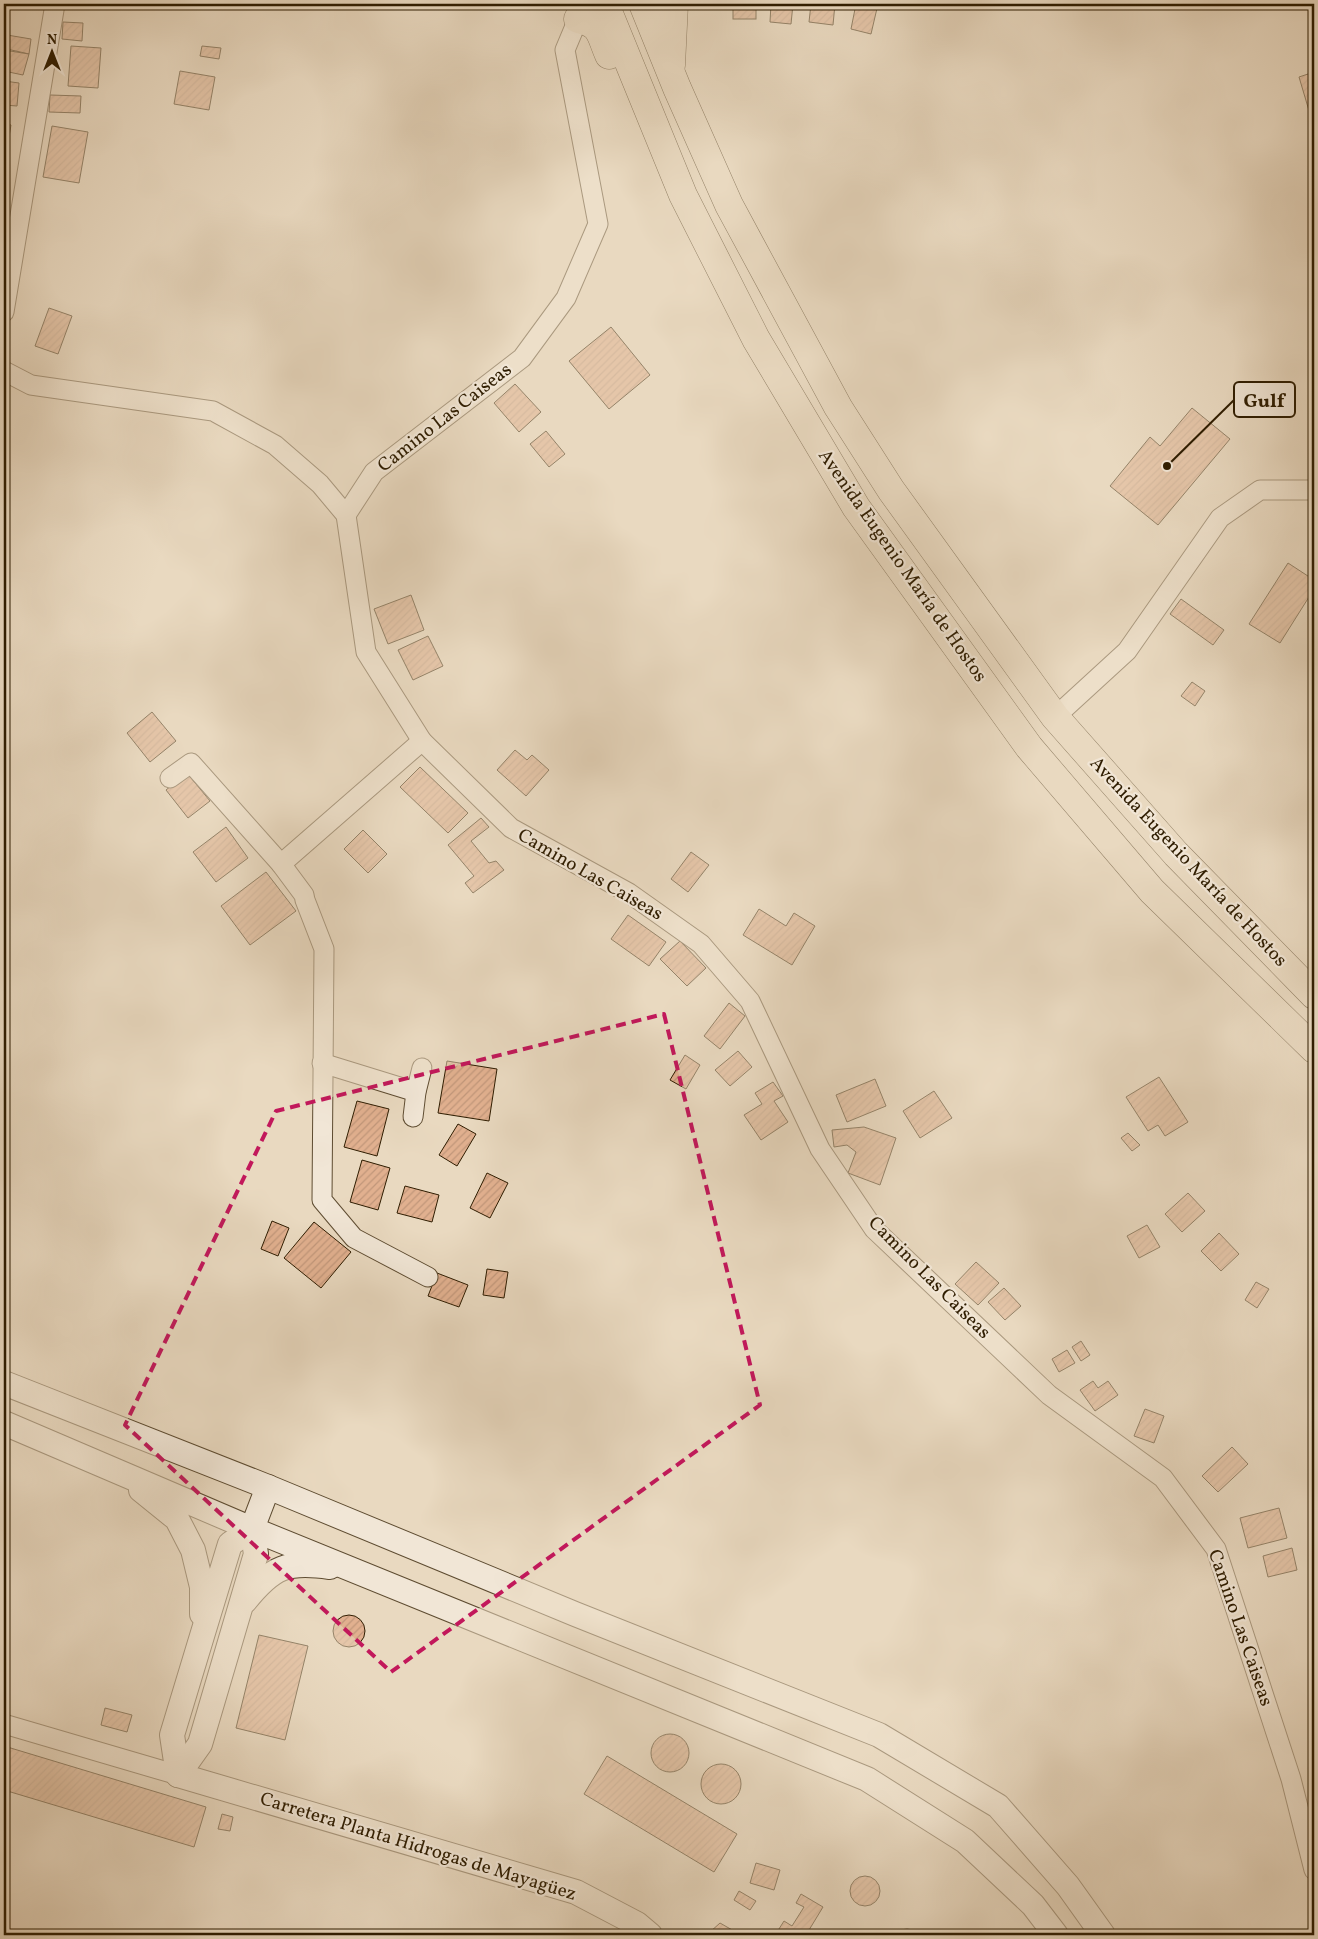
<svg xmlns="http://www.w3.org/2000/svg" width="1318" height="1939" font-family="Vollkorn,serif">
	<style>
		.building { fill: url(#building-hatch); stroke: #2f1d01 }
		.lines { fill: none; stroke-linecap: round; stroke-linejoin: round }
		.minor-casing { stroke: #5e4c31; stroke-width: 21 }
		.tertiary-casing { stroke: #5e4c31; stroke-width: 26 }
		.trunk-casing { stroke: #2f1d01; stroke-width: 29 }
		.minor { stroke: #f1e6d6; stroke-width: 19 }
		.tertiary { stroke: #f1e6d6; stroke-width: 24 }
		.trunk { stroke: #e9d9c0; stroke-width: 28 }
		.marked { fill: none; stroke: #c2185b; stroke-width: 4; stroke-dasharray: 10 6; stroke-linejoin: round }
		.labels { text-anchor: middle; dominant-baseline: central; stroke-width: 4.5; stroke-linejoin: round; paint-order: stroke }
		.street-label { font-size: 19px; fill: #2f1d01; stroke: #f1e6d6 }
		.leader { fill: none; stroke: #2f1d01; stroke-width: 2 }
		.callout-dot { fill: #2f1d01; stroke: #f1e6d6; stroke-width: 2 }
		.callout { fill: #f1e6d6; stroke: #2f1d01; stroke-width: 2 }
		.callout-label { font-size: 20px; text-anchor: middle; font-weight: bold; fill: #2f1d01 }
	</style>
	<defs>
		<pattern id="building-hatch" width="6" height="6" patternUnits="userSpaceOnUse" patternTransform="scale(1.25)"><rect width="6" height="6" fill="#e1b08f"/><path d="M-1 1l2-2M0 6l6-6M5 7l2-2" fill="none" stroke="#c1977a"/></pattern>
	</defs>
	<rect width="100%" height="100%" fill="#e9d9c0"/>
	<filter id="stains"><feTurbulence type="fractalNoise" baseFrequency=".004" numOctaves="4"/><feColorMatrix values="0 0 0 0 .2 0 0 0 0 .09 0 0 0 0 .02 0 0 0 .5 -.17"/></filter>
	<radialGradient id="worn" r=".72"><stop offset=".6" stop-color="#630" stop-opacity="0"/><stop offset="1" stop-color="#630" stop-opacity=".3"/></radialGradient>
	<!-- building -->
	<g class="building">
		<rect x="733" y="4" width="23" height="15"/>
		<polygon points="771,4 793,4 791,24 770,22"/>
		<polygon points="811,4 835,4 833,25 809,22"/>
		<polygon points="856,4 878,4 871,34 851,29"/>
		<polygon points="63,22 83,23 82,41 62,39"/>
		<polygon points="7,35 31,39 29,54 7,49"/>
		<polygon points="71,46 101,48 98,88 68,86"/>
		<polygon points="202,46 221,48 219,59 200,56"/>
		<polygon points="4,50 29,54 23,75 4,71"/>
		<polygon points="180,71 215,77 209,110 174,104"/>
		<polygon points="1314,72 1314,113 1310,114 1299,77"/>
		<polygon points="4,81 19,83 17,106 4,105"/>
		<polygon points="50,95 81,96 80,113 49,112"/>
		<polygon points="4,123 11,125 9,137 4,136"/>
		<polygon points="52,126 88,132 79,183 43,177"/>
		<polygon points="49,308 72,316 58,354 35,346"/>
		<polygon points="611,327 650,375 609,409 569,361"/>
		<polygon points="515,384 541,412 519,432 494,403"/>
		<polygon points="1192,408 1230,439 1158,525 1110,486 1150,437 1160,446"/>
		<polygon points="546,431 565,454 549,467 530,444"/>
		<polygon points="1288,563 1314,580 1314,589 1280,643 1249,624"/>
		<polygon points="411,595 424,630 388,644 374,609"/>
		<polygon points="1181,599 1224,630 1213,645 1170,614"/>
		<polygon points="428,636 443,666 413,680 398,650"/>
		<polygon points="1192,682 1205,691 1195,706 1181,696"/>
		<polygon points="152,712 176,741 150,762 127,733"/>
		<polygon points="515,750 527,760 532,755 549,770 526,796 497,770"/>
		<polygon points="420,767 468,813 448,833 400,787"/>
		<polygon points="187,773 210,801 188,818 166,790"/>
		<polygon points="481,818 489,827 471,841 489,863 496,861 504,870 473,893 465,883 474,876 448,845"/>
		<polygon points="226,827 248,858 216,882 193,852"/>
		<polygon points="363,830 387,854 368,873 344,849"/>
		<polygon points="691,852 709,865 688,892 671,879"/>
		<polygon points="266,872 296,911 250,945 221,906"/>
		<polygon points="759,909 786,926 794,913 815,926 792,965 743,935"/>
		<polygon points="628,915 666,942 649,966 611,939"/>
		<polygon points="680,941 706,968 687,986 660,959"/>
		<polygon points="729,1003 745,1016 720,1049 704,1036"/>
		<polygon points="738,1051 752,1067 730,1086 715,1070"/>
		<polygon points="685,1055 700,1065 686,1089 670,1080"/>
		<polygon points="447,1061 497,1069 489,1121 438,1113"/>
		<polygon points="1159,1077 1188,1122 1165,1136 1158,1125 1148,1131 1126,1097"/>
		<polygon points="875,1079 886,1106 847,1122 836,1095"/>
		<polygon points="773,1082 783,1096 774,1101 788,1122 761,1140 744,1115 762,1104 755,1093"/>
		<polygon points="934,1091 952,1118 920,1138 903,1111"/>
		<polygon points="357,1101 389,1109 377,1156 344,1147"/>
		<polygon points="458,1124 476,1134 457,1166 439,1155"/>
		<polygon points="864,1127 896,1138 880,1185 848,1173 856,1152 847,1145 834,1147 832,1130"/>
		<polygon points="1128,1133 1140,1145 1132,1151 1121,1138"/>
		<polygon points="362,1160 390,1168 378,1210 350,1202"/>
		<polygon points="487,1173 508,1183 490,1218 470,1208"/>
		<polygon points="405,1186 439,1195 432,1222 397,1213"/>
		<polygon points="1188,1193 1205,1211 1182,1232 1165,1214"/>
		<polygon points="272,1221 289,1228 278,1256 261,1249"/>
		<polygon points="314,1222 351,1252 321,1288 284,1258"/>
		<polygon points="1147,1225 1160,1247 1139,1258 1127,1236"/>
		<polygon points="1219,1233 1239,1254 1221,1271 1201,1251"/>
		<polygon points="976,1262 999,1283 978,1305 955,1284"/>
		<polygon points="487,1269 508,1272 504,1298 483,1295"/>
		<polygon points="437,1273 468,1285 459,1307 428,1296"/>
		<polygon points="1256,1282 1269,1289 1257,1308 1245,1300"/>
		<polygon points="1004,1288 1021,1306 1005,1320 988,1302"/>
		<polygon points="1081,1341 1090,1355 1081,1361 1072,1347"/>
		<polygon points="1067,1350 1075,1363 1059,1372 1052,1359"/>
		<polygon points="1093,1381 1098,1388 1108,1381 1118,1395 1095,1411 1080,1390"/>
		<polygon points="1145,1409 1164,1416 1154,1443 1134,1436"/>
		<polygon points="1232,1447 1248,1464 1218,1492 1202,1476"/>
		<polygon points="1279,1508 1287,1538 1248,1548 1240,1518"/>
		<polygon points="1292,1548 1297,1570 1268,1577 1263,1556"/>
		<circle cx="349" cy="1631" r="16"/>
		<polygon points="259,1635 308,1646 285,1740 236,1728"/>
		<polygon points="105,1708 132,1715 127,1732 101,1725"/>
		<circle cx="670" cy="1753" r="19"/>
		<polygon points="4,1746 206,1807 194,1847 4,1790"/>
		<polygon points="607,1756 737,1834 714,1872 584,1794"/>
		<circle cx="721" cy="1784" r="20"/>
		<polygon points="222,1814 233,1817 230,1831 218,1829"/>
		<polygon points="756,1863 780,1870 774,1890 750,1883"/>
		<circle cx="865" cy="1891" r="15"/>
		<polygon points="739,1891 756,1901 750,1910 734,1900"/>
		<polygon points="801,1894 823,1907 806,1935 783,1935 777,1932 784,1921 792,1926 804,1907 796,1903"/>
		<polygon points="720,1923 741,1935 717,1935 710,1932"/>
		<polygon points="907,1929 919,1931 926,1935 887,1935 895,1931"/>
	</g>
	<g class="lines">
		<!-- minor casing -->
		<g class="minor-casing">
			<g id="minor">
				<polyline points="578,19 565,50 598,224 566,298 522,358 374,472 346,515 366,652 422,741 511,828 629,893 701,944 750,1001 820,1149 874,1229 1049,1395 1163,1478 1216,1549 1291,1779 1314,1870"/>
				<polyline points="4,312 55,4"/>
				<polyline points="4,371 31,385 213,411 275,445 320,484 346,515"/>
				<polyline points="1055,717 1127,651 1220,518 1260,490 1314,490"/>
				<polyline points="170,778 191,763 281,864 304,895 305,900 324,949 322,1200 354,1238 428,1277"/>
				<polyline points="281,864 422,741"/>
				<polyline points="322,1063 416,1092"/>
				<polyline points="413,1117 416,1092 422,1068"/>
				<polyline points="4,1724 178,1775"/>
			</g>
		</g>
		<!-- tertiary casing -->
		<g class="tertiary-casing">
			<g id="tertiary">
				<polyline points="4,1383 268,1487 575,1614 879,1735 998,1806 1068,1886 1103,1935"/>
				<polyline points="4,1423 252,1529 867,1779 965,1841 1033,1905 1056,1935"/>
				<polyline points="141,1490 177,1519 193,1550 202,1587 202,1614"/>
				<path d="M245,1601C273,1566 287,1561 330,1567"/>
				<polyline points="178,1775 576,1892 637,1924 650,1935"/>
				<polyline points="178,1775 200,1744 256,1554 252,1529 268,1487"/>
				<polyline points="178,1775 172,1735 202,1636 230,1544 252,1529"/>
			</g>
		</g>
		<!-- trunk casing -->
		<g class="trunk-casing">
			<g id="trunk">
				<path d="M583,4V11L578,19C602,24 600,35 609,55"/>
				<polyline points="605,4 683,195 756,339 856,507 1029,747 1152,891 1314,1049"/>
				<polyline points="643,4 677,88 729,205 838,407 891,490 1055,717 1176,854 1314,995"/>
				<polyline points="671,65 674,4"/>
			</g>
		</g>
		<!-- minor -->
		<use href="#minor" class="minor"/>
		<!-- tertiary -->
		<use href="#tertiary" class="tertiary"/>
		<!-- trunk -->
		<use href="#trunk" class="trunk"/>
	</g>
	<!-- marked area -->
	<path d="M0 0H1318V1939H0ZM664,1014L760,1405L391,1672L125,1425L276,1111Z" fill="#e9d9c0" fill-opacity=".55" fill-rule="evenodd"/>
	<path class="marked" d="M664,1014L760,1405L391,1672L125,1425L276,1111Z"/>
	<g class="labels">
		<!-- street labels -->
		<g class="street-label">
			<text transform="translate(445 418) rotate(-38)">Camino Las Caiseas</text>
			<text transform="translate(902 566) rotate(55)">Avenida Eugenio María de Hostos</text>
			<text transform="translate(1188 862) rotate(47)">Avenida Eugenio María de Hostos</text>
			<text transform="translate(590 875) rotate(30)">Camino Las Caiseas</text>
			<text transform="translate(929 1278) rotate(45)">Camino Las Caiseas</text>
			<text transform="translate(1240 1628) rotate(71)">Camino Las Caiseas</text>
			<text transform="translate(418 1847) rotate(17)">Carretera Planta Hidrogas de Mayagüez</text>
		</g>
	</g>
	<!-- callouts -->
	<path class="leader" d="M1167 466L1234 400"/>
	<circle class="callout-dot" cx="1167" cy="466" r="5"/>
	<rect class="callout" x="1234" y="382" width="61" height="35" rx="5"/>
	<g class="callout-label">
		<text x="1264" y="407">Gulf</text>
	</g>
	<!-- margin -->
	<rect width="1318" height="1939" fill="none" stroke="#e9d9c0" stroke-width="20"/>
	<rect x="5" y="5" width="1308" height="1929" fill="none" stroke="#2f1d01" stroke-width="2.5"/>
	<rect x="10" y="10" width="1298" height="1919" fill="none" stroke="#2f1d01"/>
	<!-- north arrow -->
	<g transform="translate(52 52)" stroke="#f1e6d6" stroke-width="4" paint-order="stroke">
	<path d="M0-4L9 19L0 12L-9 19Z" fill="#2f1d01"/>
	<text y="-8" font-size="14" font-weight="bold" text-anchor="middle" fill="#2f1d01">N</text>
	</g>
	<rect width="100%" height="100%" filter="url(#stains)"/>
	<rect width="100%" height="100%" fill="url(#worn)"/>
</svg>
